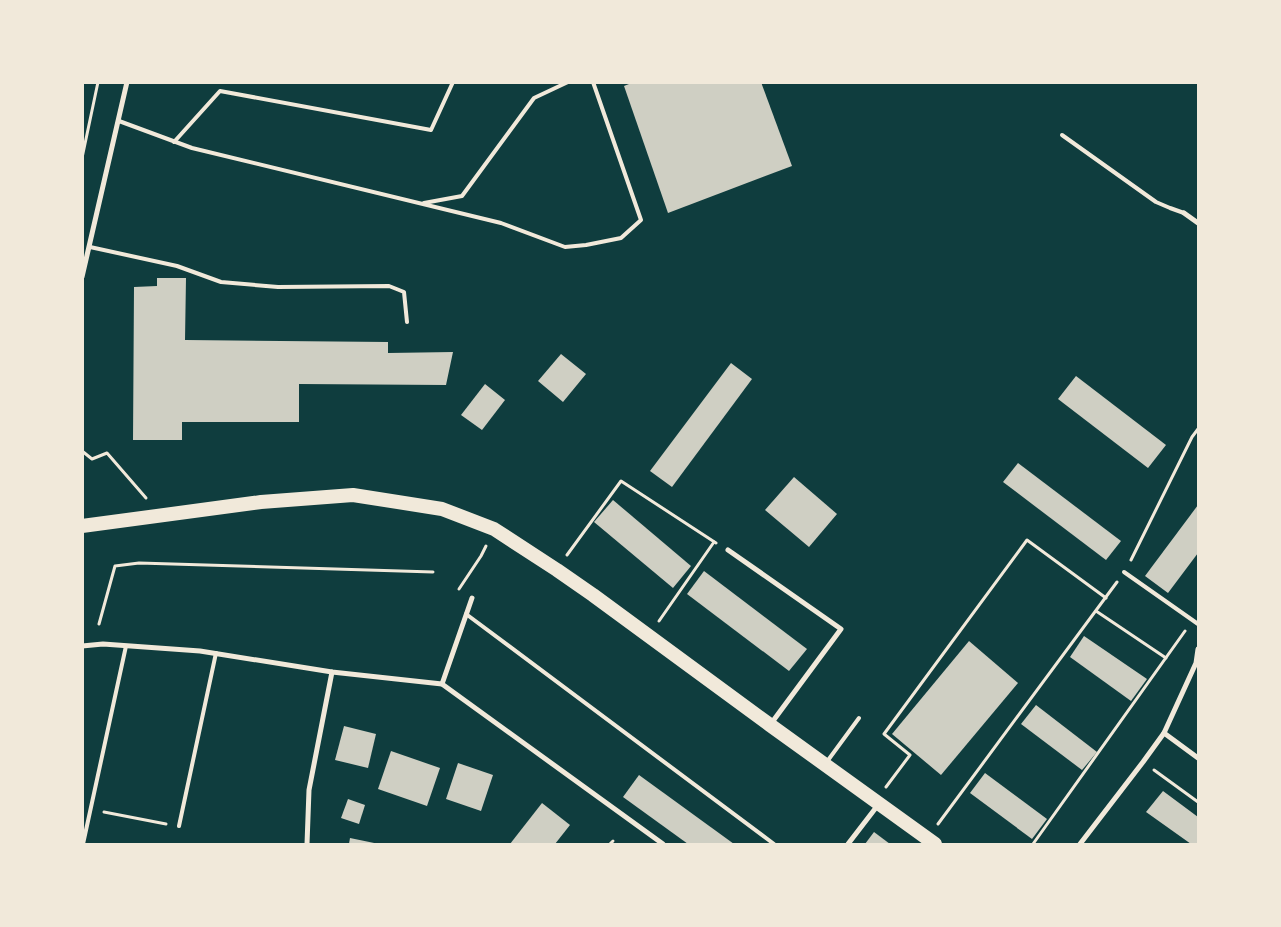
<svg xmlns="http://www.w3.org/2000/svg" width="1281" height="927" font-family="Commissioner,sans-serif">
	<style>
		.building { fill: #cfcfc3 }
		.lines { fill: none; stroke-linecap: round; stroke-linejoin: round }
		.path { stroke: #f1e9da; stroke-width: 3 }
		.service { stroke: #f1e9da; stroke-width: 4 }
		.minor { stroke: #f1e9da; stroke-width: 5 }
		.trunk { stroke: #f1e9da; stroke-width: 14 }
	</style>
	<rect width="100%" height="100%" fill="#0f3d3e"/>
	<!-- building -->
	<g class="building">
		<polygon points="634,82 761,82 792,166 668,213 624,86"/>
		<polygon points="157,278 186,278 185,340 388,342 388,353 453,352 446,385 299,384 299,422 182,422 182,440 133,440 134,287 157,286"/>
		<polygon points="561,354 586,374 563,402 538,381"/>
		<polygon points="731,363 752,379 672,487 650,471"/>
		<polygon points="1076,376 1166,445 1148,468 1058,399"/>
		<polygon points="485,384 505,400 482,430 461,415"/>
		<polygon points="1018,463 1121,541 1106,560 1003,482"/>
		<polygon points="794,477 837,514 809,547 765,510"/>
		<polygon points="613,500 691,566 673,588 594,522"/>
		<polygon points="1198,505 1198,553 1168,593 1145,576"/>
		<polygon points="704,571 807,649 789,671 687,594"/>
		<polygon points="1084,636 1147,679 1131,701 1070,657"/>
		<polygon points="969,641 1018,683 941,775 892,734"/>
		<polygon points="1036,705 1097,752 1082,770 1021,724"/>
		<polygon points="344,726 376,734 368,768 335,760"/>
		<polygon points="391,751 440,768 427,806 378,789"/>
		<polygon points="458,763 493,775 481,811 446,799"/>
		<polygon points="985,773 1047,819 1032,839 970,793"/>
		<polygon points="639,775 734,844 688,844 623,797"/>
		<polygon points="1163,791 1198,817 1198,844 1191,844 1146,812"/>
		<polygon points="348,799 365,805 359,824 341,818"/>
		<polygon points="542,803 570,825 555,844 510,844"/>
		<polygon points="874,832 890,844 865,844"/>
		<polygon points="350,838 379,844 349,844"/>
	</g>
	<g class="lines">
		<!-- path -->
		<g class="path">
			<polyline points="82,158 98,82"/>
			<polyline points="82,451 92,459 107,453 146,498"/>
			<polyline points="567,555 621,481 716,543"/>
			<polyline points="1131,560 1192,437 1198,429"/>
			<polyline points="459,589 481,556 486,546"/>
			<polyline points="1096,611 1166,658"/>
			<polyline points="659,621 714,542"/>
			<polyline points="99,624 115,566 139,563 433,572"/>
			<polyline points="1154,770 1198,802"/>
			<polyline points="886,787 910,755 884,734 1027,540 1106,598"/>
			<polyline points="104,812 166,824"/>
			<polyline points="938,824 1117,582"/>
			<polyline points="610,844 613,841"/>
			<polyline points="1033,844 1185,631"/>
		</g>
		<!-- service -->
		<g class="service">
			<polyline points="119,121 192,148 501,223 565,247 586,245 621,238 641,220 593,82"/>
			<polyline points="1062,135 1156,202 1170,208 1184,213"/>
			<polyline points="174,142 220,91 431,130 453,82"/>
			<polyline points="424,203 462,196 534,98 568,82"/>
			<polyline points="90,247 177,266 221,282 278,287 389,286 404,292 407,322"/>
			<polyline points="1124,572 1198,624"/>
			<polyline points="466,614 774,844"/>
			<polyline points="826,763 859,718"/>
			<polyline points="179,826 216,653"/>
			<polyline points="83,844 126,646"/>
		</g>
		<!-- minor -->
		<g class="minor">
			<polyline points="1184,213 1198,223"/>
			<polyline points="82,277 127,82"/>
			<polyline points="728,550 841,629 770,725"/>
			<polyline points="82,646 103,644 200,651 332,672 442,684 663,844"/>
			<polyline points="442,684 472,598"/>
			<polyline points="1164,733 1198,758"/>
			<polyline points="307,844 309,790 332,672"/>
			<polyline points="848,844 878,805"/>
			<polyline points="1080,844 1143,762 1164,733 1196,663 1198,649"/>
		</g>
		<!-- trunk -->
		<polyline class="trunk" points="82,526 261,502 353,495 442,509 494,529 557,570 593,595 770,725 935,844"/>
	</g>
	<!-- border -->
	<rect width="1281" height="927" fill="none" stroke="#f1e9da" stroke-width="168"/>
</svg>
